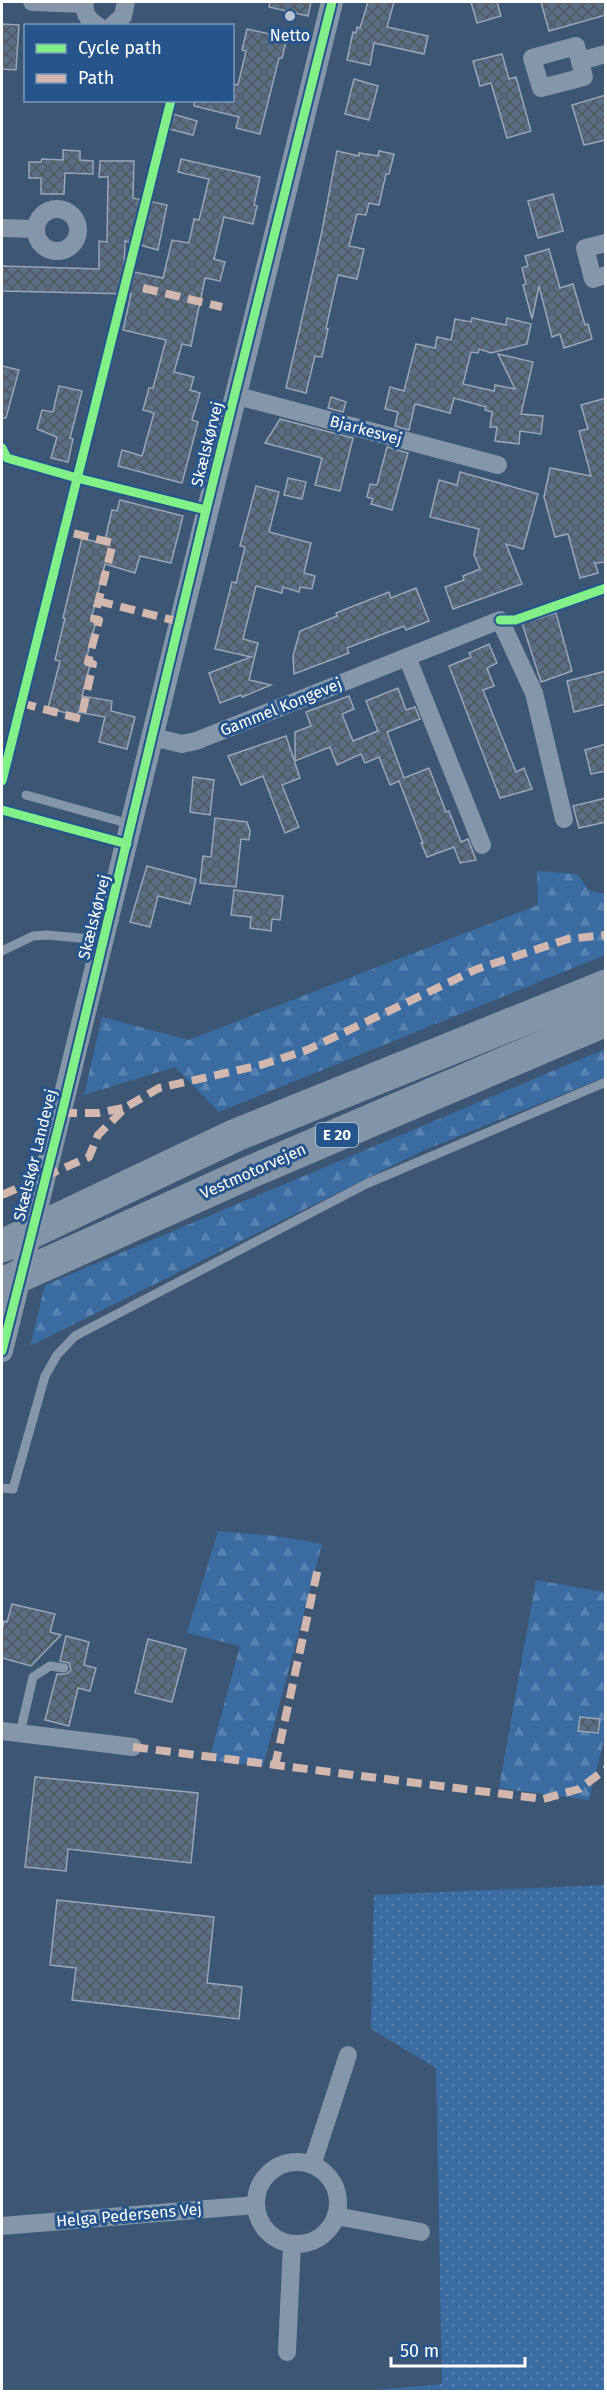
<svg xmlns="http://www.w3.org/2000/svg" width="607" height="2393" font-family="'Fira Sans',sans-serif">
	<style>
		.grass { fill: url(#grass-dots) }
		.forest { fill: url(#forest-firs) }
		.building { fill: url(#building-cross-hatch); stroke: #98a6b7; stroke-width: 1.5 }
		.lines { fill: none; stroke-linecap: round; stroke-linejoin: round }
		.service { stroke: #8496a8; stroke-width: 9 }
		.minor { stroke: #8496a8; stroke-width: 18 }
		.tertiary { stroke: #8496a8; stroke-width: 22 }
		.motorway { stroke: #8494a7; stroke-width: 33 }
		.tertiary-bridge { stroke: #8496a8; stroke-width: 22 }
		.quiet { stroke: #d1b7ad; stroke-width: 8; stroke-dasharray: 15 8; stroke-linecap: butt }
		.cycleway-casing { stroke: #26558b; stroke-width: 13 }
		.cycleway { stroke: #82f089; stroke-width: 9 }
		.poi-dot { fill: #bbc4ce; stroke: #26558b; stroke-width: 2 }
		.labels { text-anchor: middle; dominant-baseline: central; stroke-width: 6; stroke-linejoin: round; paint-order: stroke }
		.shield { fill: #26558b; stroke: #beccdc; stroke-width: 1.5 }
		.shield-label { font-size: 15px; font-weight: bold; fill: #fff }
		.poi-label { font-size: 16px; fill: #fff; stroke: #26558b }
		.street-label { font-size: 16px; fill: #fff; stroke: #26558b }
	</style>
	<defs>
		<pattern id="grass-dots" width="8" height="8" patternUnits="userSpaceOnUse" patternTransform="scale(1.5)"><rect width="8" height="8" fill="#3a6ca1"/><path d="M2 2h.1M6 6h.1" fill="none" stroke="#5882af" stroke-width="1.8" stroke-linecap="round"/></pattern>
		<pattern id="forest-firs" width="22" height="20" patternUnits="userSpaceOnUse" patternTransform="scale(1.5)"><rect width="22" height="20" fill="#3a6ca1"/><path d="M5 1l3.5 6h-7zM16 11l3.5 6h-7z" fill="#5882af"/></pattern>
		<pattern id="building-cross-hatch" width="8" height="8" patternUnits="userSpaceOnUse" patternTransform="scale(1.5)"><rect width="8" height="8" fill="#5a6e86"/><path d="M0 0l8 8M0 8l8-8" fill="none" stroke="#515860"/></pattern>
	</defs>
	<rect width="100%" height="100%" fill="#3d5674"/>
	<!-- grass -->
	<polygon class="grass" points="605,1885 605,2391 364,2391 442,2384 436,2068 371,2029 374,1895"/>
	<!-- forest -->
	<g class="forest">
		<polygon points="537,871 577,874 589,890 605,894 605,955 219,1112 175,1067 84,1095 102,1017 189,1040 538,905"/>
		<polygon points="605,1049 605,1077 422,1151 30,1346 45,1285"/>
		<polygon points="218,1531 276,1536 322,1544 263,1766 209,1760 240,1646 187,1633"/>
		<polygon points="536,1580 605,1592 605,1736 589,1800 499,1788"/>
	</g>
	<!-- building -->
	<g class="building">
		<polygon points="270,2 311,2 308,16 269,7"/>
		<polygon points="368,2 394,2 387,27 428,36 424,54 374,43 370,65 347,60 353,32 356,33 357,27 360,28"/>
		<polygon points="471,2 497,2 501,16 477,23"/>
		<polygon points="541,2 606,2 606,15 549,31"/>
		<polygon points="2,24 19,25 16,70 2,69"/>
		<polygon points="247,29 287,38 282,58 279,58 260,134 236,128 239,117 194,106 195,100 232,100 232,84 238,85 246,51 242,50"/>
		<polygon points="502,54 509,79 516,77 531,131 507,138 491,83 480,86 473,61"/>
		<polygon points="354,79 378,86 369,120 345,114"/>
		<polygon points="606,95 606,140 584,145 572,105"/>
		<polygon points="173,114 197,121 193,135 169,129"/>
		<polygon points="63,150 80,151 80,160 93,161 93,174 65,173 64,194 41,194 41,178 29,178 29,162 41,162 42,159 63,160"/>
		<polygon points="337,151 359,156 359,153 378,156 379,151 394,154 389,174 386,174 379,205 369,203 366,215 357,214 349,246 364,249 357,279 338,275 326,328 328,329 322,357 315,356 306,393 286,388 322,231"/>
		<polygon points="181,159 260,177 254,205 257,206 253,224 224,217 214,259 225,262 220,281 205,278 191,346 182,344 174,372 194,377 190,390 200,393 192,420 198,422 182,483 118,466 122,450 142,456 154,413 143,410 149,388 153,388 166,340 123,330 131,294 2,291 2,266 99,269 99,241 107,242 108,177 99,177 100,161 134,161 133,198 167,205 158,250 125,241 124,270 163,278 172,240 189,243 194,219 199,220 209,179 178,172"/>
		<polygon points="553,194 563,231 538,238 528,201"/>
		<polygon points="549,249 560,288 573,284 585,325 588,324 592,339 564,348 560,334 552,337 539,286 532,319 523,285 526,284 522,268 528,266 525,256"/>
		<polygon points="472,318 506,325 507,318 531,324 527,344 491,353 479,349 478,353 471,352 463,384 494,391 495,385 515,389 498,354 533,362 521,414 543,416 541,434 520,431 519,444 495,441 497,427 490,427 492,412 485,410 486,407 454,398 450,413 415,404 409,430 395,426 398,412 385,409 390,387 404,391 416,344 435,348 437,337 451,340 455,319 471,322"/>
		<polygon points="2,366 19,370 6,418 2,418"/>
		<polygon points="59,386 82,391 70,438 73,439 68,462 51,458 57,437 37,429 42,410 53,412"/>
		<polygon points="331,397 346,402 343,412 328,408"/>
		<polygon points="606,398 606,562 595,563 598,573 580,578 568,534 555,537 544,497 550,468 591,476 579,431 588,429 581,405"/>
		<polygon points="280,419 353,438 340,491 315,485 322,458 265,443"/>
		<polygon points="387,447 408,453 392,510 371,504 373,499 367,497 370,484 377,485"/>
		<polygon points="460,472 538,494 523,549 506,544 522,584 453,609 445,587 464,580 463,576 480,569 474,555 479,529 430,517 439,480 457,485"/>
		<polygon points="288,478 306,482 302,499 284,495"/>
		<polygon points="256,486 279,492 269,532 311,543 304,573 315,576 312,589 300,587 299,592 283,587 282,593 256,586 243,639 258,643 249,680 271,685 242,697 241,695 220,703 209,673 251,657 215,649 232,582 236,583 245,547 240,546"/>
		<polygon points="120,500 183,516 171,563 140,556 135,573 105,564 91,620 96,621 85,664 90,665 82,696 112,701 111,711 135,717 127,749 99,742 105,717 78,712 77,716 48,708 60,661 55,660 65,618 63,618 82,538 104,544 112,510 117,511"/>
		<polygon points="416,588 429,621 406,630 404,626 347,648 349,653 294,674 293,656 300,631 337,616 336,613 389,592 391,598"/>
		<polygon points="556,613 572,671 541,682 522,623"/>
		<polygon points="489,644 497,663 487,668 494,686 483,690 516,772 524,768 532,789 500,798 449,666 471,657 469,653"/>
		<polygon points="606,671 606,704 574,712 567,681"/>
		<polygon points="398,688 406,710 415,707 420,719 387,732 404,778 429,768 446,812 449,811 461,842 468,839 476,860 460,863 454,847 427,857 421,843 423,843 399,781 390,785 379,757 365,763 361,754 337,765 330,747 295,761 295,732 311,726 306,712 349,696 354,709 342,714 353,741 378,731 366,701"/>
		<polygon points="286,736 300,778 282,785 299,827 285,833 263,776 241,785 228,756"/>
		<polygon points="606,744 606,771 591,774 585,750"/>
		<polygon points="193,777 214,780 210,815 190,812"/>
		<polygon points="606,798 606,822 579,828 573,806"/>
		<polygon points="215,818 247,822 250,831 249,840 241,839 236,887 200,883 203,856 211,857"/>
		<polygon points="147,866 196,879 190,904 158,896 150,927 130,922"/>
		<polygon points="234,890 283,896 280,920 272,919 271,931 250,928 251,917 231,915"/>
		<polygon points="12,1604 55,1614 50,1632 61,1635 31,1666 2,1658 2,1630 4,1621 7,1622"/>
		<polygon points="66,1636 89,1642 84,1665 96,1668 90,1691 78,1688 69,1726 45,1720 57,1674 66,1674 71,1670 69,1663 60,1661"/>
		<polygon points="148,1639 186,1649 172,1702 135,1693"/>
		<polygon points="580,1717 600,1719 598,1733 578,1731"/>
		<polygon points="35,1777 198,1793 191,1863 68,1849 66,1871 25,1867"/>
		<polygon points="57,1900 214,1917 207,1983 242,1987 239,2019 72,2000 76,1968 50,1965"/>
	</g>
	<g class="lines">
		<!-- service -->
		<g class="service">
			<polyline points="26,795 130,824"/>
			<polyline points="2,951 33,936 47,935 101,940"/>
			<polyline points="2,1488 13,1489 45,1376 57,1355 75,1336 366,1184 606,1082"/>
			<polyline points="20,1733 33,1677 50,1666 64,1668"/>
		</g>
		<!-- minor -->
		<g class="minor">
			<polyline points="32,2 84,4"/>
			<path d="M85,2C83,13 88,20 98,26"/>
			<polyline points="112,26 123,16 126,2"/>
			<polygon points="576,46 584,77 541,88 532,58"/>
			<polyline points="580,61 606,54"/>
			<circle cx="57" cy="230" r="21"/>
			<polyline points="2,228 36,229"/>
			<polyline points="606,243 585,248 593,279 606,275"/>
			<polyline points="234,395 498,465"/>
			<polyline points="407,657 482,845"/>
			<polyline points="153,737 182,744 196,741 500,620 534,693 564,819"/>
			<polyline points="2,1731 133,1747"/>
			<circle cx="297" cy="2203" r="41"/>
			<polyline points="312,2165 348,2055"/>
			<polyline points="336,2216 421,2232"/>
			<polyline points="2,2226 256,2205"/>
			<polyline points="287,2352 292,2244"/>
		</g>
		<!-- tertiary -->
		<polyline class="tertiary" points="51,1151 332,2"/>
		<!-- motorway -->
		<g class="motorway">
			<polyline points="2,1246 236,1135 606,986"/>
			<polyline points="2,1284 248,1173 606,1020"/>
		</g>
		<!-- tertiary-bridge -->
		<polyline class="tertiary-bridge" points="2,1351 51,1151"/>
		<!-- quiet -->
		<g class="quiet">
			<polyline points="143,288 222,307"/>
			<polyline points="98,601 180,622"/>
			<polyline points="21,703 81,719 93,664 88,662 99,620 94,619 113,543 64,531"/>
			<polyline points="62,1113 98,1113 123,1108"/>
			<polyline points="2,1195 89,1157 98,1135 126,1107 159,1088 261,1065 307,1050 477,969 568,939 606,935"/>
			<polyline points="133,1747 543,1799 579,1789 606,1769"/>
			<polyline points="275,1766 318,1568"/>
		</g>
		<!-- cycleway casing -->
		<g class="cycleway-casing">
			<g id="cycleway">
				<polyline points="2,448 7,458 77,478 206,510"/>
				<polyline points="500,620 515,620 606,588"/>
				<polyline points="2,781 171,100"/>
				<polyline points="2,810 127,844"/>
				<polyline points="2,1351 62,1113 206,510 332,2"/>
			</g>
		</g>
		<!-- cycleway -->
		<use href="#cycleway" class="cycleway"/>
	</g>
	<!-- markers -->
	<circle class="poi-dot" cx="290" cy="16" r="6"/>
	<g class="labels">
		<!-- shield labels -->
		<rect class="shield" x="316" y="1123" width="42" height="24" rx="4.5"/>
		<g class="shield-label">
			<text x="337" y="1135">E 20</text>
		</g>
		<!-- poi labels -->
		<g class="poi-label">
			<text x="290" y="35">Netto</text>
		</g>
		<!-- street labels -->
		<g class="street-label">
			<text transform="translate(366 430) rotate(15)">Bjarkesvej</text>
			<text transform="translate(207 444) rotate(-76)">Skælskørvej</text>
			<text transform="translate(281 707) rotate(-22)">Gammel Kongevej</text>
			<text transform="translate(94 917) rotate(-76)">Skælskørvej</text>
			<text transform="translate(35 1155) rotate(-76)">Skælskør Landevej</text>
			<text transform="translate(253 1171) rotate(-24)">Vestmotorvejen</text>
			<text transform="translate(129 2215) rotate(-5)">Helga Pedersens Vej</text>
		</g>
	</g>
	<!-- border -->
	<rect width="607" height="2393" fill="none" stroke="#ffffff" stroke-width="6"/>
	<!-- legend -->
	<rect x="24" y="24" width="210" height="78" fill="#26558b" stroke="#7d99b9" stroke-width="1.5"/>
	<rect x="36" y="44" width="30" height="9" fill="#82f089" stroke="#7d99b9" stroke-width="1.5"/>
	<text x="78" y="54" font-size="18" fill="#ffffff">Cycle path</text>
	<rect x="36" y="74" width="30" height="9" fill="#d1b7ad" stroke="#7d99b9" stroke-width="1.5"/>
	<text x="78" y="84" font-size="18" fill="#ffffff">Path</text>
	<!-- scale -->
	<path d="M391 2357v9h134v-9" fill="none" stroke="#ffffff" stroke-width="3"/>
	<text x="400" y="2357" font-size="18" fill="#ffffff" stroke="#26558b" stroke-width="4.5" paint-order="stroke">50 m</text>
</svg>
